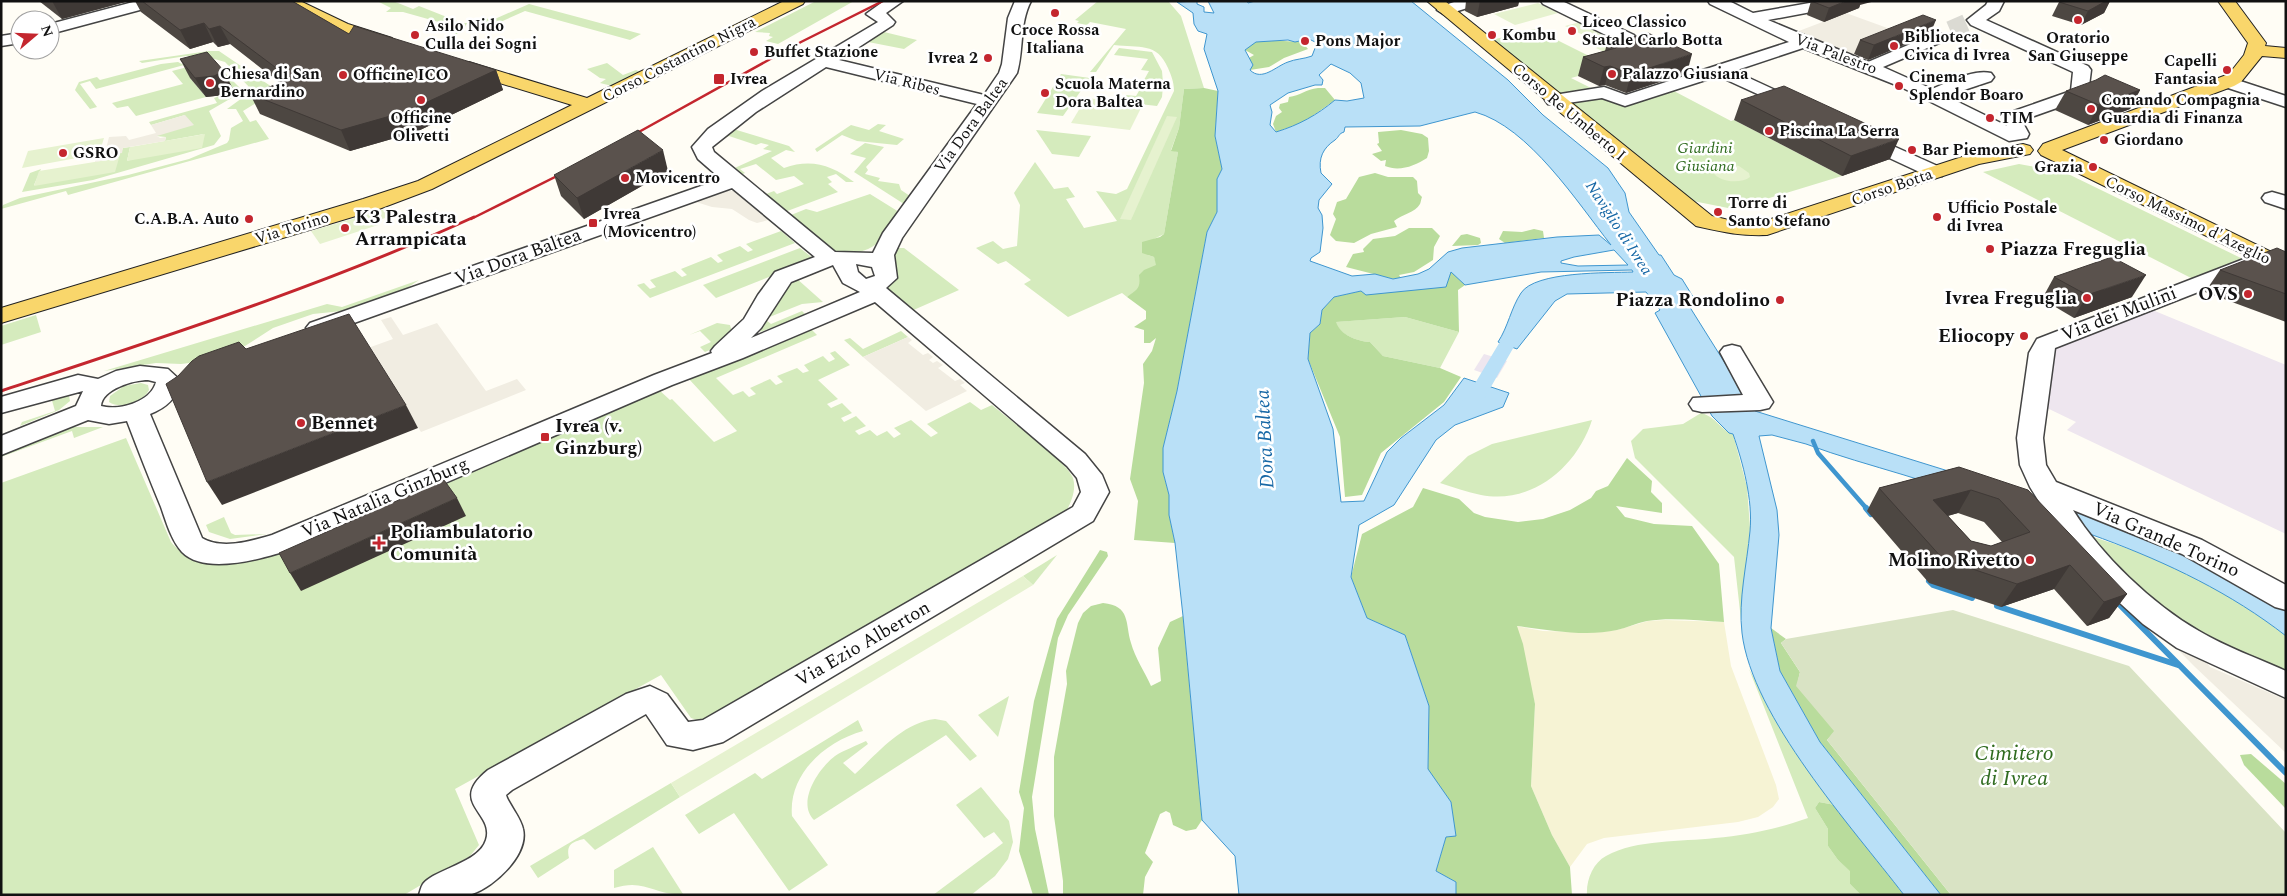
<svg xmlns="http://www.w3.org/2000/svg" width="2287" height="896" font-family="Spectral,serif">
	<style>
		.industrial { fill: #eee6ef }
		.farmland { fill: #f6f3d4 }
		.green { fill: #d5ebbd }
		.forest { fill: #b9dc9c }
		.cemetery { fill: #d9e3c4 }
		.pitch { fill: #e6f2cf }
		.plaza { fill: #f1ede2 }
		.water { fill: #b9e0f7; stroke: #3f96cf; fill-rule: evenodd }
		.lines { fill: none; stroke-linecap: round; stroke-linejoin: round }
		.stream-far1 { stroke: #3f96cf; stroke-width: 4.5 }
		.stream { stroke: #3f96cf; stroke-width: 6 }
		.canal { fill: #b9e0f7; fill-rule: evenodd }
		.minor-tunnel { stroke: #dbdad3; stroke-width: 18; stroke-dasharray: 18 9; stroke-linecap: butt }
		.minor-casing { stroke: #444; stroke-width: 3 }
		.major-casing { stroke: #222; stroke-width: 2 }
		.minor { fill: #fff; fill-rule: evenodd }
		.major { fill: #f9d66b; fill-rule: evenodd }
		.rail-far1 { stroke: #c4262e; stroke-width: 2.5 }
		.rail { stroke: #c4262e; stroke-width: 3 }
		.wall { fill: #4d4742; fill-rule: evenodd }
		.shaded-wall { fill: #3f3936 }
		.building { fill: #5a524d; stroke: #3f3936; fill-rule: evenodd }
		.poi-dot { fill: #c4262e; stroke: #fff; stroke-width: 2 }
		.labels { text-anchor: middle; dominant-baseline: central; stroke-width: 5; stroke-linejoin: round; paint-order: stroke }
		.far-poi-label { font-size: 16px; font-weight: bold; fill: #111; stroke: #fff; text-anchor: start }
		.far-street-label { font-size: 16px; fill: #111; stroke: #fff }
		.far-park-label { font-size: 16px; font-style: italic; fill: #2f6b1f; stroke: #fff }
		.far-water-label { font-size: 16px; font-style: italic; fill: #1768a6; stroke: #fff }
		.poi-label { font-size: 19px; font-weight: bold; fill: #111; stroke: #fff; text-anchor: start }
		.street-label { font-size: 19px; fill: #111; stroke: #fff }
		.water-label { font-size: 20px; font-style: italic; fill: #1768a6; stroke: #fff }
		.near-park-label { font-size: 22px; font-style: italic; fill: #2f6b1f; stroke: #fff }
	</style>
	<rect width="100%" height="100%" fill="#fffdf5"/>
	<!-- industrial -->
	<g class="industrial">
		<polygon points="2150,309 2286,365 2286,534 2067,430 2076,422 2047,408 2054,351 2063,342"/>
		<polygon points="1484,354 1507,361 1497,378 1474,370"/>
	</g>
	<!-- farmland -->
	<polygon class="farmland" points="1665,620 1724,622 1731,666 1776,785 1779,799 1773,807 1758,817 1738,822 1604,838 1587,844 1570,867 1552,835 1531,786 1535,704 1516,626 1543,631 1577,632 1617,630 1648,621"/>
	<!-- green -->
	<g class="green">
		<polygon points="377,1 393,1 413,9 419,6 462,23 467,23 465,27 445,44 460,28 403,12 386,12 391,8"/>
		<polygon points="816,1 854,1 778,44 766,41 773,37 769,36 770,33 755,32"/>
		<path d="M1098,1H1168L1181,16L1204,88L1184,89L1179,128L1171,150L1178,152L1164,234L1154,239L1148,255L1154,257L1157,265L1138,291L1127,297L1122,293L1068,317L1024,284L1031,280L1006,261L998,264L976,248L993,241L1003,249L1017,246L1020,205L1014,193L1035,162L1054,189L1068,187L1075,197L1066,199L1084,228L1117,221L1096,191L1116,194L1127,189L1174,91C1174,82 1171,75 1168,68C1157,42 1139,48 1114,45L1096,72H1090L1126,29L1090,22L1087,25L1077,23L1079,21L1075,20Z"/>
		<polygon points="529,4 641,34 630,40 525,11 482,30 479,29 484,19 497,18"/>
		<polygon points="1535,29 1611,67 1571,78 1595,90 1557,96 1492,40"/>
		<polygon points="880,31 917,40 904,49 863,41"/>
		<polygon points="1119,48 1152,52 1162,71 1163,83 1144,80 1149,71 1141,70 1148,59 1114,55"/>
		<polygon points="209,51 219,51 272,87 264,98 243,111 250,122 256,120 269,139 68,195 66,191 1,209 3,205 20,198 128,175 189,159 227,143 229,140 231,128 243,121 236,109 227,109 249,93 251,89 225,62 211,58 186,56 142,63 139,61"/>
		<polygon points="178,62 184,65 96,89 90,81 80,84 97,107 90,109 75,90 79,82 97,77 100,80 161,64"/>
		<polygon points="203,63 218,66 241,89 235,96 209,111 221,136 214,145 93,180 22,192 30,173 41,169 34,185 119,158 106,160 107,155 121,153 123,148 130,147 127,161 204,134 165,141 166,137 156,136 185,115 151,125 149,122 217,103 214,98 230,92 190,78 206,97 136,116 128,106 117,108 112,103 183,84 172,71"/>
		<polygon points="607,63 623,75 636,70 643,73 616,87 600,83 606,79 600,78 587,69"/>
		<polygon points="1061,74 1090,78 1063,116 1037,113"/>
		<polygon points="1143,84 1163,86 1162,97 1157,106 1122,102 1126,95 1136,96"/>
		<polygon points="1672,90 1731,121 1734,120 1842,176 1733,209 1688,200 1565,103 1607,96 1624,105"/>
		<polygon points="878,124 886,125 879,131 904,139 897,145 857,141 842,135 817,152 815,149 851,125 869,130"/>
		<path d="M730,128L789,146L795,152L786,150L771,158L784,168C811,158 832,165 854,182H846L836,174L827,177L832,182L828,184L838,192L782,213L748,187L755,185L766,194L774,191L777,194L804,184L794,176L776,180L756,164L740,169L745,173L735,177L728,171L772,151L763,149L769,145L761,143L756,145L729,136L725,138L718,136Z"/>
		<polygon points="1036,130 1091,136 1079,157 1052,154"/>
		<polygon points="865,143 884,147 866,167 868,170 865,174 880,178 878,181 899,184 901,190 910,196 904,204 854,172 866,158 850,154"/>
		<polygon points="2019,164 2064,172 2245,260 2193,279 1983,172"/>
		<path d="M870,194L899,212C882,244 874,253 836,255L786,217L806,209L817,212Z"/>
		<polygon points="781,231 795,243 650,298 637,285 644,283 650,289 656,287 650,280 675,271 682,277 687,275 681,269 711,257 718,263 723,261 717,255 740,246 748,252 753,250 746,244"/>
		<polygon points="800,248 814,259 716,298 703,285"/>
		<polygon points="897,248 904,248 959,290 909,312 887,291 887,285 896,274 895,266 890,258"/>
		<polygon points="796,278 823,302 802,304 767,318 780,295"/>
		<polygon points="419,280 404,290 342,311 313,314 273,328 245,346 198,362 181,364 156,363 104,371 327,304 342,307"/>
		<polygon points="802,311 806,315 760,332 766,320 771,324"/>
		<polygon points="36,315 41,332 1,345 1,326"/>
		<path d="M1405,317L1459,332L1440,368L1383,356L1370,342C1357,341 1340,335 1335,322Z"/>
		<polygon points="717,323 730,325 732,332 717,347 705,352 700,347 711,342 700,331 689,335"/>
		<path d="M809,327L817,335L716,378L733,395L743,391L749,397L756,394L750,388L770,379L776,385L783,382L777,376L797,368L803,373L809,371L804,365L823,356L829,362L835,359L830,353L835,351L850,365L818,380L838,399L827,404L831,408L842,403L852,413L841,418L844,422L856,416L866,426L855,431L859,435L870,430L877,436L887,431L894,438L901,434L894,428L911,420L931,437L938,433L927,424L970,402L981,410L992,405C1007,418 1068,462 1073,478C1077,491 1070,504 1064,516L713,717L700,721L691,718L661,675L455,789L479,845L470,856L404,895H1V483L126,438L171,542C183,557 199,559 217,562L658,389L670,400L672,399L714,442L737,431L688,378Z"/>
		<polygon points="901,331 908,337 863,357 844,340 850,338 863,349"/>
		<path d="M141,383L148,385L149,390C143,402 121,410 109,402L110,396L124,386Z"/>
		<polygon points="51,394 69,396 70,401 59,410 20,426 22,422 55,411 51,397 1,414 1,410"/>
		<path d="M1701,413C1717,417 1721,431 1733,434L1747,487L1750,528L1741,620L1734,557L1635,458L1631,441L1643,429L1683,424Z"/>
		<path d="M1592,420C1577,467 1532,505 1481,495C1467,492 1453,487 1440,483L1468,456L1492,444Z"/>
		<polygon points="65,427 103,427 74,438 72,431 1,457 1,453"/>
		<polygon points="224,517 231,533 235,535 267,534 230,539 209,532 206,525"/>
		<path d="M2086,535C2157,555 2228,591 2286,636V676L2196,636L2151,604Z"/>
		<polygon points="1057,555 1033,585 1023,576"/>
		<path d="M1749,669L1791,746L1835,805L1819,802L1815,808L1828,829V846L1838,860L1851,871L1850,884L1861,895H1587C1586,880 1593,863 1606,856C1637,839 1681,842 1715,838C1748,835 1777,829 1808,818Z"/>
		<polygon points="1009,696 998,737 978,715"/>
		<path d="M935,719L946,721L977,756L970,761L946,735L814,820C796,802 819,768 835,756C844,750 856,746 866,741L868,744L843,763L855,774C878,753 902,723 935,719Z"/>
		<path d="M858,720L863,731C826,741 788,774 792,816L828,865L789,891L734,813L699,834L685,815L755,773L762,779Z"/>
		<path d="M671,783L680,797L595,850L584,839C572,842 566,844 569,858L538,878L530,866Z"/>
		<polygon points="981,787 1009,821 1013,842 1008,859 995,876 971,895 933,895 1003,843 994,832 984,838 956,805"/>
		<path d="M653,847L683,894C654,896 646,878 614,888V870Z"/>
	</g>
	<!-- forest -->
	<g class="forest">
		<polygon points="1267,40 1302,42 1308,49 1284,58 1269,67 1250,70 1249,58 1254,55 1245,50 1254,42"/>
		<path d="M1204,88L1218,91L1215,136L1222,169L1217,179V212L1207,232L1177,391L1163,448V472L1169,495V515L1175,543L1134,540L1138,501L1130,479L1144,383L1143,364L1152,351L1156,338L1150,343H1144V330L1134,327L1146,319V311L1127,297C1137,289 1141,289 1139,275L1144,270L1156,265L1154,257L1142,253V242L1160,237L1164,234L1178,152L1171,151L1179,128L1184,89Z"/>
		<path d="M1318,88H1325L1335,100L1304,122L1276,132L1273,124L1276,116L1282,112L1279,108L1280,104L1288,102L1289,97C1300,96 1306,89 1318,88Z"/>
		<path d="M1401,130L1422,134L1428,138L1429,151L1427,158C1415,166 1399,172 1385,166L1386,160L1381,161L1372,154L1382,151L1377,144L1379,143L1378,132Z"/>
		<path d="M1375,173L1388,177H1413L1417,181L1418,193L1422,197C1421,199 1421,202 1420,204C1415,213 1402,214 1394,221L1397,227L1371,234L1354,243L1336,241L1330,235L1336,219L1333,214L1337,202L1346,199L1359,177Z"/>
		<polygon points="1409,228 1432,228 1440,236 1434,247 1433,260 1414,272 1399,275 1401,278 1393,279 1346,267 1353,254 1364,252 1363,249 1373,239 1395,236"/>
		<polygon points="1534,229 1543,231 1544,238 1505,243 1499,239 1503,231 1522,232"/>
		<polygon points="1467,234 1480,238 1481,243 1478,245 1452,246 1461,235"/>
		<path d="M1451,271L1465,285L1458,290L1459,332L1405,317L1336,322C1340,335 1357,341 1370,342L1383,356L1440,368L1461,377L1444,402L1381,453L1362,495L1345,497L1340,437L1308,359L1310,333L1320,324L1322,310L1334,297Z"/>
		<path d="M1627,458L1652,481L1651,492L1662,503V513L1616,506L1625,517L1654,524L1692,526L1719,564L1724,622C1699,621 1672,617 1647,621C1636,623 1627,628 1617,630C1586,637 1548,630 1517,626L1523,644L1535,704L1531,786L1552,835L1570,867L1572,895H1456V882L1436,871L1446,837L1455,835L1451,802L1428,770L1429,706L1405,635L1367,618L1351,577L1362,534L1413,507L1423,488L1459,499L1474,513L1485,517L1518,522L1543,519L1570,510L1591,498L1596,491L1608,486Z"/>
		<polygon points="1100,550 1107,552 1108,556 1068,615 1058,638 1032,797 1035,829 1049,895 1033,895 1019,851 1024,808 1019,792 1034,701 1057,619"/>
		<path d="M1103,603C1131,606 1125,623 1131,643C1135,658 1145,672 1151,686L1161,681L1158,648L1170,622L1183,616L1202,820L1196,829L1186,831L1173,825L1170,813L1166,811L1160,814L1145,853L1153,862L1145,877L1143,895H1063V881L1054,816V757L1067,684L1066,671L1078,623L1083,613L1091,606Z"/>
		<polygon points="1771,628 1786,639 1781,643 1800,672 1797,686 1835,731 1827,740 1951,895 1941,895 1820,742 1780,671"/>
		<polygon points="2251,754 2286,784 2286,809 2244,765 2240,755"/>
		<polygon points="1819,802 1835,805 1904,895 1861,895 1850,884 1850,871 1838,860 1828,846 1828,829 1815,808"/>
	</g>
	<!-- cemetery -->
	<polygon class="cemetery" points="1953,610 2129,666 2286,833 2286,895 1951,895 1827,740 1834,731 1796,686 1800,672 1781,643 1786,639"/>
	<!-- pitch -->
	<g class="pitch">
		<polygon points="1538,3 1558,13 1515,25 1494,14"/>
		<polygon points="1584,21 1644,51 1617,58 1596,48 1603,45 1565,26"/>
		<polygon points="1086,98 1143,104 1130,130 1071,123"/>
		<polygon points="1167,116 1177,117 1131,220 1120,219"/>
		<polygon points="205,134 202,148 127,161 130,147"/>
		<polygon points="104,138 99,154 22,168 28,151"/>
		<polygon points="119,158 115,172 34,186 39,171"/>
		<path d="M1722,163L1739,166L1749,173L1750,177C1740,185 1714,182 1711,168Z"/>
		<polygon points="392,207 397,214 376,221 378,225 320,244 311,231"/>
		<polygon points="1023,576 1033,585 680,797 671,783"/>
	</g>
	<!-- plaza -->
	<g class="plaza">
		<polygon points="1846,13 1904,34 1850,56 1791,34"/>
		<polygon points="185,115 194,125 157,136 160,138 166,137 165,141 123,148 122,153 107,155 106,160 95,162 97,154 105,153 109,137 126,136 129,140 156,133 151,125"/>
		<polygon points="723,191 736,191 772,219 757,223 749,220 732,209 712,207 693,201"/>
		<polygon points="391,317 403,335 437,323 486,391 517,379 526,390 421,432 368,348 393,339 381,320"/>
		<polygon points="908,337 912,340 908,343 923,355 928,353 933,357 929,360 933,363 937,361 943,365 938,368 955,381 960,379 965,383 960,385 967,391 926,411 863,357"/>
		<polygon points="2128,599 2201,655 2210,667 2286,700 2286,753 2194,666"/>
	</g>
	<!-- water -->
	<path class="water" d="M1197,1V4L1204,7V12L1214,13L1208,1H1247L1248,3L1255,1H1411L1508,80L1543,115L1608,168L1625,193L1629,212L1659,255H1661L1674,275L1682,279L1695,300L1686,301L1755,411L1974,479L1995,483L2161,540L2286,606V636C2176,550 2034,516 1904,475C1871,465 1838,456 1806,444L1772,435L1759,436L1777,510L1779,535L1771,628L1780,671L1820,742L1941,895H1904C1852,827 1752,717 1742,633C1738,600 1747,564 1750,531C1753,500 1743,463 1733,434L1729,433L1712,416L1655,313L1660,310L1646,292L1567,294L1555,301L1517,349L1498,342C1508,327 1511,308 1521,293C1535,271 1608,273 1633,272L1632,270L1541,272L1465,285L1451,272L1446,287L1366,295L1361,291L1334,297L1322,310L1320,324L1310,333L1308,359L1333,429L1341,502L1364,501L1387,452L1401,438L1444,405L1464,378L1509,393L1503,407L1455,425L1436,440L1394,505L1359,525L1351,577L1367,618L1405,635L1429,706L1428,769L1451,802L1456,836L1446,837L1436,871L1456,882V895H1239L1235,856L1202,820L1183,616L1175,543L1169,515V495L1163,472V448L1177,391L1207,232L1217,212V179L1222,169L1215,136L1218,91L1204,49L1207,34L1198,31L1194,24L1193,13L1177,2ZM1309,39L1317,43L1312,56C1304,59 1295,59 1288,62C1276,66 1262,82 1250,70L1253,65L1245,50L1256,42L1288,40L1295,42ZM1331,64L1350,73L1361,83L1364,98L1347,101L1335,100C1317,115 1299,125 1276,132L1270,125L1272,112L1270,105L1288,93L1315,85H1322L1323,80L1319,75ZM1475,112C1529,127 1577,202 1611,245L1599,235L1557,237L1462,248L1448,252L1429,269L1418,274L1393,279L1375,274L1352,276L1310,261L1311,258L1320,252L1323,228L1322,215L1318,208L1319,200L1332,184L1321,173C1318,158 1323,148 1335,140C1340,136 1338,134 1344,132L1345,127L1420,126ZM1614,250L1628,265L1578,266L1561,263V261L1574,257Z"/>
	<g class="lines">
		<!-- stream-far1 -->
		<polyline class="stream-far1" points="1813,441 1818,453 1867,509"/>
		<!-- stream -->
		<g class="stream">
			<polyline points="1866,508 1871,514"/>
			<polyline points="1929,581 1933,585 1972,598"/>
			<polyline points="2116,601 2286,773"/>
			<polyline points="1997,606 2178,665"/>
		</g>
		<!-- canal -->
		<polygon class="canal" points="1519,319 1525,320 1527,324 1484,399 1475,408 1463,408 1460,404 1468,395 1513,320"/>
		<!-- minor-tunnel -->
		<polyline class="minor-tunnel" points="1950,30 1966,23"/>
		<!-- minor casing -->
		<g class="minor-casing">
			<g id="minor">
				<polygon points="137,1 151,1 153,4 151,7 50,34 50,24"/>
				<path d="M884,1H903L886,13L895,22L893,25L839,60L984,95L999,73L1002,64L1008,18L1015,1H1031C1019,24 1024,49 1017,73L902,238L894,255L897,278L886,288L1085,454L1102,475L1109,492L1093,521L723,742L693,750L667,745L646,714L512,790L506,795L507,798C512,808 521,819 523,829C529,855 494,887 472,894C460,896 433,895 419,895C420,892 421,887 423,884C435,869 479,863 486,840C495,812 447,803 488,770L626,694L650,686L667,694L688,722L703,720L1073,507L1081,492L1077,478L1067,466L875,302L743,358L672,385L292,549C265,558 205,576 182,552C171,540 166,521 161,507C149,478 138,450 127,421L109,424L88,420L1,455V436L76,406L83,391L1,413V397L78,375L98,379L116,371L140,366L168,369L181,381C177,398 166,408 150,414L202,538C222,550 251,541 272,535L654,375L712,353L711,351L715,346L744,319L758,295L775,272L815,257L732,188L326,333L318,335L310,333L306,328L310,323L721,179L698,159L692,147L708,129L762,91L878,22L866,14ZM826,67L977,104L883,233L873,253L835,252L714,152L712,147L756,112ZM856,264L872,267L875,276L866,279L858,272ZM833,265L843,283L860,292L751,338L761,328L791,282ZM148,380L156,382C151,402 119,411 101,406C102,389 134,380 148,380Z"/>
				<polygon points="1457,1 1482,1 1480,4 1445,15 1437,10 1439,7"/>
				<polygon points="1541,1 1562,1 1634,35 1636,39 1634,43 1622,43 1543,4"/>
				<path d="M1708,1H1729L1753,13L1821,1H1851L1843,6L1768,20L1868,62L1934,34H1946L1948,37L1946,40L1883,67L1932,89C1949,82 1973,69 1991,73L1994,77L1991,81L1946,96L2007,126L2005,123L2014,111L2071,91L2073,72L1971,25L1967,20L1986,5L1988,1H2004L1999,11L1986,20L2088,66L2091,70L2088,94L2085,98L2026,119L2023,123L2029,134L2027,138L2009,141L1901,87L1803,48L1734,71L1803,103L1806,107L1803,111L1797,112L1718,76L1625,106L1602,98L1554,105L1548,104L1545,100L1548,96L1554,95L1604,87L1626,95L1789,42L1710,4Z"/>
				<polygon points="20,33 20,43 1,46 1,36"/>
				<polygon points="2228,77 2286,96 2286,107 2222,86 2219,82 2222,78"/>
				<polygon points="1862,132 1942,168 1945,172 1942,176 1928,176 1855,142 1853,138 1855,134"/>
				<polygon points="2272,192 2286,196 2286,209 2265,202 2262,198 2265,194"/>
				<path d="M2249,257L2257,259L2260,264L2257,269L2055,348L2043,438L2046,465L2056,482L2202,540L2286,585V610L2275,607L2182,554L2073,510C2101,555 2152,604 2199,631C2226,647 2257,658 2286,671V698L2177,648L2143,624L2110,594L2065,543L2030,487L2020,465L2017,438L2029,353L2037,339Z"/>
				<polygon points="1732,345 1740,347 1773,402 1769,408 1760,410 1702,412 1693,410 1689,404 1693,398 1743,395 1720,352 1724,347"/>
			</g>
		</g>
		<!-- major casing -->
		<g class="major-casing">
			<g id="major">
				<polygon points="279,1 300,1 348,24 392,38 395,42 392,46 386,47 336,32 281,4"/>
				<polygon points="784,1 805,1 803,4 432,189 379,209 1,323 1,308 363,199 418,181 572,105 457,70 454,66 457,62 469,62 587,98"/>
				<path d="M1427,1H1445L1712,216L1737,222L1765,221L1968,155L2023,144L2030,146L2033,150L2030,154L1979,164L1767,235C1739,236 1723,232 1696,226Z"/>
				<polygon points="2218,1 2235,1 2266,43 2265,46 2286,48 2286,58 2262,56 2241,82 2234,86 2062,150 2286,259 2286,275 2041,155 2038,151 2043,144 2229,74 2244,55 2248,43"/>
			</g>
		</g>
		<!-- minor -->
		<use href="#minor" class="minor"/>
		<!-- major -->
		<use href="#major" class="major"/>
		<!-- rail-far1 -->
		<g class="rail-far1">
			<polyline points="628,138 801,42 883,1"/>
			<polyline points="471,219 567,171"/>
		</g>
		<!-- rail -->
		<path class="rail" d="M1,391C160,338 321,287 474,217"/>
	</g>
	<!-- wall -->
	<g class="wall">
		<polygon points="39,1 129,1 62,19"/>
		<polygon points="135,1 292,1 349,34 496,70 503,90 416,132 350,151 260,114 250,94 280,83 230,44 218,47 213,42 190,49 141,12"/>
		<polygon points="1466,1 1519,1 1518,6 1477,17 1465,11"/>
		<polygon points="1811,1 1860,5 1859,8 1824,22 1807,15"/>
		<polygon points="2061,1 2110,1 2104,13 2081,25 2052,16 2059,2"/>
		<polygon points="1930,34 1868,60 1854,54 1860,40"/>
		<polygon points="1607,44 1687,73 1626,93 1605,85 1599,86 1578,76 1583,57 1605,51"/>
		<polygon points="180,59 234,91 224,95 206,97 190,78"/>
		<polygon points="2140,90 2130,109 2088,125 2055,110 2066,91"/>
		<polygon points="1741,100 1890,159 1842,176 1734,120"/>
		<polygon points="668,171 584,219 561,196 554,175"/>
		<polygon points="2286,252 2286,322 2205,292 2220,270"/>
		<polygon points="2054,277 2132,297 2074,318 2042,299"/>
		<path d="M1959,467L2127,594L2109,618L2087,626L2054,589L2001,607L1929,583L1867,511L1879,488ZM1958,513L1984,522L2002,542L1991,546L1971,541L1948,516Z"/>
	</g>
	<!-- shaded-wall -->
	<g class="shaded-wall">
		<polygon points="52,1 129,1 62,19"/>
		<polygon points="1480,1 1519,1 1518,6 1477,17"/>
		<polygon points="1846,1 1875,1 1860,5 1859,8 1824,22 1829,8"/>
		<polygon points="2106,1 2110,1 2104,13 2081,25 2088,11"/>
		<polygon points="1936,20 1930,34 1868,60 1874,45"/>
		<polygon points="204,23 213,42 190,49 180,30"/>
		<polygon points="220,26 230,44 218,47 209,29"/>
		<polygon points="1692,54 1687,73 1626,93 1631,74"/>
		<polygon points="1610,66 1605,85 1599,86 1604,67"/>
		<polygon points="496,70 503,90 416,132 350,151 341,130"/>
		<polygon points="224,71 234,91 224,95 206,97 195,78"/>
		<polygon points="2140,90 2130,109 2088,125 2099,105"/>
		<polygon points="1899,139 1890,159 1842,176 1851,156"/>
		<polygon points="663,150 668,171 584,219 577,198"/>
		<polygon points="2146,275 2132,297 2074,318 2087,295"/>
		<polygon points="406,405 418,428 222,505 207,482"/>
		<polygon points="1971,490 1958,513 1920,523 1933,500"/>
		<polygon points="457,498 466,516 301,591 290,573"/>
		<polygon points="2070,565 2054,589 2001,607 2017,584"/>
		<polygon points="2127,594 2109,618 2087,626 2104,602"/>
	</g>
	<!-- building -->
	<g class="building">
		<polygon points="142,1 292,1 349,34 354,26 496,70 408,111 341,130 250,94 291,79 220,26 209,29 204,23 180,30"/>
		<polygon points="1811,1 1846,1 1829,8"/>
		<polygon points="2061,1 2106,1 2088,11 2059,2"/>
		<polygon points="1923,15 1936,20 1874,45 1860,40"/>
		<polygon points="1648,33 1692,54 1631,74 1610,66 1604,67 1583,57 1616,48 1607,44"/>
		<polygon points="207,52 224,71 214,76 195,78 180,59"/>
		<polygon points="2105,75 2140,90 2099,105 2066,91 2096,80"/>
		<polygon points="1784,86 1899,139 1851,156 1741,100"/>
		<polygon points="638,130 663,150 577,198 554,175"/>
		<polygon points="2277,248 2286,252 2286,294 2220,270"/>
		<polygon points="2112,257 2146,275 2087,295 2054,277"/>
		<polygon points="349,314 406,405 207,482 166,384 178,376 192,361 199,356 239,342 246,349"/>
		<path d="M1959,467L2028,490L2127,594L2104,602L2070,565L2017,584L1943,559L1879,488ZM1971,490L1999,499L2030,532L1991,546L1971,541L1933,500Z"/>
		<polygon points="444,480 457,498 290,573 279,553"/>
	</g>
	<!-- markers -->
	<g class="poi-dot">
		<circle cx="1055" cy="13" r="5"/>
		<circle cx="2078" cy="20" r="5"/>
		<circle cx="1572" cy="31" r="5"/>
		<circle cx="415" cy="35" r="5"/>
		<circle cx="1492" cy="35" r="5"/>
		<circle cx="1305" cy="41" r="5"/>
		<circle cx="1894" cy="46" r="5"/>
		<circle cx="754" cy="52" r="5"/>
		<circle cx="988" cy="58" r="5"/>
		<circle cx="2227" cy="70" r="5"/>
		<circle cx="1612" cy="74" r="5"/>
		<circle cx="343" cy="75" r="5"/>
		<rect x="713" y="73" width="12" height="12" rx="2.5"/>
		<circle cx="210" cy="83" r="5"/>
		<circle cx="1899" cy="86" r="5"/>
		<circle cx="1045" cy="93" r="5"/>
		<circle cx="421" cy="100" r="5"/>
		<circle cx="2091" cy="109" r="5"/>
		<circle cx="1990" cy="118" r="5"/>
		<circle cx="1769" cy="131" r="5"/>
		<circle cx="2104" cy="140" r="5"/>
		<circle cx="1912" cy="150" r="5"/>
		<circle cx="63" cy="153" r="5"/>
		<circle cx="2093" cy="167" r="5"/>
		<circle cx="625" cy="178" r="5"/>
		<circle cx="1718" cy="212" r="5"/>
		<circle cx="1937" cy="217" r="5"/>
		<circle cx="249" cy="219" r="5"/>
		<rect x="588" y="218" width="10" height="10" rx="2.5"/>
		<circle cx="345" cy="228" r="5"/>
		<circle cx="1990" cy="249" r="5"/>
		<circle cx="2248" cy="294" r="5"/>
		<circle cx="2087" cy="298" r="5"/>
		<circle cx="1780" cy="300" r="5"/>
		<circle cx="2024" cy="336" r="5"/>
		<circle cx="301" cy="423" r="5"/>
		<rect x="540" y="432" width="10" height="10" rx="2.5"/>
		<path d="M376.5 535.5h5v5h5v5h-5v5h-5v-5h-5v-5h5z"/>
		<circle cx="2030" cy="560" r="5"/>
	</g>
	<g class="labels">
		<!-- far-poi labels -->
		<g class="far-poi-label">
			<text x="1582" y="22">Liceo Classico<tspan x="1582" dy="18">Statale Carlo Botta</tspan></text>
			<text x="425" y="26">Asilo Nido<tspan x="425" dy="18">Culla dei Sogni</tspan></text>
			<text x="1055" y="30" text-anchor="middle">Croce Rossa<tspan x="1055" dy="18">Italiana</tspan></text>
			<text x="1502" y="35">Kombu</text>
			<text x="1904" y="37">Biblioteca<tspan x="1904" dy="18">Civica di Ivrea</tspan></text>
			<text x="2078" y="38" text-anchor="middle">Oratorio<tspan x="2078" dy="18">San Giuseppe</tspan></text>
			<text x="1315" y="41">Pons Major</text>
			<text x="764" y="52">Buffet Stazione</text>
			<text x="978" y="58" text-anchor="end">Ivrea 2</text>
			<text x="2217" y="61" text-anchor="end">Capelli<tspan x="2217" dy="18">Fantasia</tspan></text>
			<text x="220" y="74">Chiesa di San<tspan x="220" dy="18">Bernardino</tspan></text>
			<text x="1622" y="74">Palazzo Giusiana</text>
			<text x="353" y="75">Officine ICO</text>
			<text x="1909" y="77">Cinema<tspan x="1909" dy="18">Splendor Boaro</tspan></text>
			<text x="730" y="79">Ivrea</text>
			<text x="1055" y="84">Scuola Materna<tspan x="1055" dy="18">Dora Baltea</tspan></text>
			<text x="2101" y="100">Comando Compagnia<tspan x="2101" dy="18">Guardia di Finanza</tspan></text>
			<text x="421" y="118" text-anchor="middle">Officine<tspan x="421" dy="18">Olivetti</tspan></text>
			<text x="2000" y="118">TIM</text>
			<text x="1779" y="131">Piscina La Serra</text>
			<text x="2114" y="140">Giordano</text>
			<text x="1922" y="150">Bar Piemonte</text>
			<text x="73" y="153">GSRO</text>
			<text x="2083" y="167" text-anchor="end">Grazia</text>
			<text x="635" y="178">Movicentro</text>
			<text x="1728" y="203">Torre di<tspan x="1728" dy="18">Santo Stefano</tspan></text>
			<text x="1947" y="208">Ufficio Postale<tspan x="1947" dy="18">di Ivrea</tspan></text>
			<text x="603" y="214">Ivrea<tspan x="603" dy="18">(Movicentro)</tspan></text>
			<text x="239" y="219" text-anchor="end">C.A.B.A. Auto</text>
		</g>
		<!-- far-street labels -->
		<g class="far-street-label">
			<text transform="translate(1836 54) rotate(21)">Via Palestro</text>
			<text transform="translate(679 59) rotate(-27)">Corso Costantino Nigra</text>
			<text transform="translate(907 82) rotate(14)">Via Ribes</text>
			<text transform="translate(1569 112) rotate(40)">Corso Re Umberto I</text>
			<text transform="translate(971 125) rotate(-54)">Via Dora Baltea</text>
			<text transform="translate(1892 187) rotate(-19)">Corso Botta</text>
			<text transform="translate(2188 220) rotate(26)">Corso Massimo d'Azeglio</text>
			<text transform="translate(292 228) rotate(-17)">Via Torino</text>
		</g>
		<!-- far-park labels -->
		<g class="far-park-label">
			<text x="1705" y="148">Giardini<tspan x="1705" dy="18">Giusiana</tspan></text>
		</g>
		<!-- far-water labels -->
		<g class="far-water-label">
			<text transform="translate(1619 228) rotate(57)">Naviglio di Ivrea</text>
		</g>
		<!-- poi labels -->
		<g class="poi-label">
			<text x="355" y="217">K3 Palestra<tspan x="355" dy="22">Arrampicata</tspan></text>
			<text x="2000" y="249">Piazza Freguglia</text>
			<text x="2238" y="294" text-anchor="end">OVS</text>
			<text x="2077" y="298" text-anchor="end">Ivrea Freguglia</text>
			<text x="1770" y="300" text-anchor="end">Piazza Rondolino</text>
			<text x="2014" y="336" text-anchor="end">Eliocopy</text>
			<text x="311" y="423">Bennet</text>
			<text x="555" y="426">Ivrea (v.<tspan x="555" dy="22">Ginzburg)</tspan></text>
			<text x="390" y="532">Poliambulatorio<tspan x="390" dy="22">Comunità</tspan></text>
			<text x="2020" y="560" text-anchor="end">Molino Rivetto</text>
		</g>
		<!-- street labels -->
		<g class="street-label">
			<text transform="translate(518 257) rotate(-20)">Via Dora Baltea</text>
			<text transform="translate(2119 314) rotate(-21)">Via dei Mulini</text>
			<text transform="translate(385 498) rotate(-23)">Via Natalia Ginzburg</text>
			<text transform="translate(2166 540) rotate(24)">Via Grande Torino</text>
			<text transform="translate(863 644) rotate(-30)">Via Ezio Alberton</text>
		</g>
		<!-- water labels -->
		<g class="water-label">
			<text transform="translate(1265 439) rotate(-93)">Dora Baltea</text>
		</g>
		<!-- near-park labels -->
		<g class="near-park-label">
			<text x="2014" y="753">Cimitero<tspan x="2014" dy="25">di Ivrea</tspan></text>
		</g>
	</g>
	<!-- border -->
	<rect width="2287" height="896" fill="none" stroke="#111111" stroke-width="5"/>
	<!-- north arrow -->
	<g transform="translate(35 35) rotate(71)"><circle r="24" fill="#ffffff" stroke="#a0a0a0"/>
	<path d="M0-4L9 19L0 12L-9 19Z" fill="#c4262e"/>
	<text y="-8" font-size="14" font-weight="bold" text-anchor="middle" fill="#111111">N</text>
	</g>
</svg>
